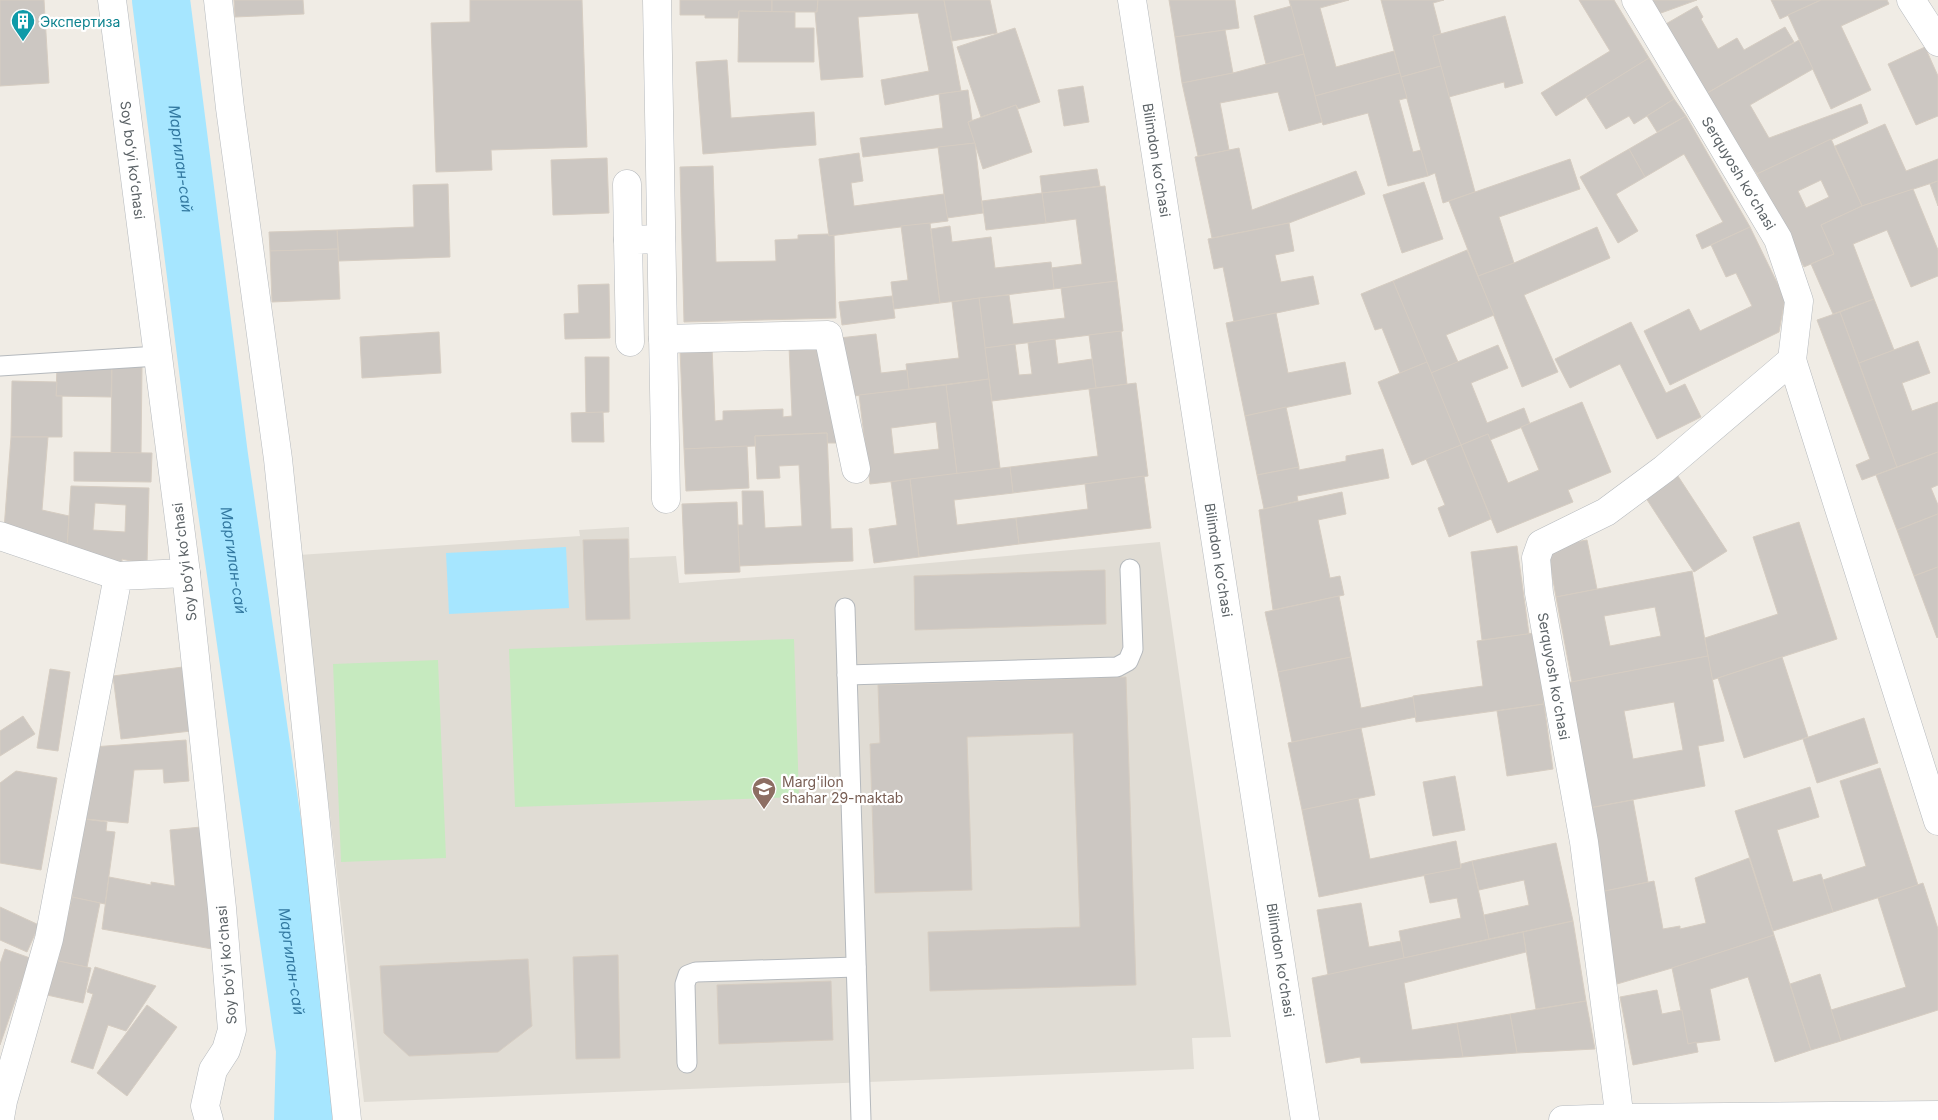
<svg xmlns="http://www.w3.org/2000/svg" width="1938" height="1120" font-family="Inter,sans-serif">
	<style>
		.education { fill: #e0dcd4 }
		.green { fill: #c6eabf }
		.water { fill: #a6e6ff }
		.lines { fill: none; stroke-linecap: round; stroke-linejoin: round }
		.river { stroke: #a6e6ff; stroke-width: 58 }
		.building { fill: #ccc7c2; stroke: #d6cdc2; fill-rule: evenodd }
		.service-casing { stroke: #b5b9bd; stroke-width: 21 }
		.minor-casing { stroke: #b5b9bd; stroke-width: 29 }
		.secondary-casing { stroke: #b6bbc0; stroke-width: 29 }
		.service { stroke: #fff; stroke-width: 19 }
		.minor { stroke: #fff; stroke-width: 28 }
		.secondary { stroke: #fff; stroke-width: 28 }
		.labels { text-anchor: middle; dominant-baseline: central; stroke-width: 4.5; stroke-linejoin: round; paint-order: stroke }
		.culture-label { font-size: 14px; fill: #0d838f; stroke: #fff; text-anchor: start }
		.street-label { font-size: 14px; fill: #5c6367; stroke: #fff }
		.education-label { font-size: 14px; fill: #785e54; stroke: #fff; text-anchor: start }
		.water-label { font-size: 15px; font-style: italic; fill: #3278a0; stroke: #fff }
	</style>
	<rect width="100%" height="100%" fill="#f0ece5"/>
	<!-- education -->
	<polygon class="education" points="629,527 630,558 676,556 679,583 852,570 1160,542 1231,1037 1192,1038 1194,1069 364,1102 299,555 580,536 579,530"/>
	<!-- green -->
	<g class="green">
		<polygon points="794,639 799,797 515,807 509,649"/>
		<polygon points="438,660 446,858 341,862 333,664"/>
	</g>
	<!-- water -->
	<polygon class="water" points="566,547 569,608 449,614 446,553"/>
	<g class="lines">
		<!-- river -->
		<path class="river" id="s1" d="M161,0L219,456L305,1050L303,1120"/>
	</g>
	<!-- building -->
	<g class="building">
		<polygon points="0,0 44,0 49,83 0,86"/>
		<polygon points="234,0 303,0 304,14 235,17"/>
		<polygon points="470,0 582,0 587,147 491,150 492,170 436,172 431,23 470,22"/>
		<polygon points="680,0 772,0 772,12 739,11 738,18 705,18 705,15 680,15"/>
		<polygon points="772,0 818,0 817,12 772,12"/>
		<polygon points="818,0 944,0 961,91 939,94 885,105 881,80 929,71 918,13 858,17 863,77 821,80 815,12 817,12"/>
		<polygon points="944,0 990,0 997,33 952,41"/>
		<polygon points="1169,0 1235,0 1239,28 1175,37"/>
		<polygon points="1289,0 1349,0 1320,8 1336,67 1394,51 1400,73 1315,96"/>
		<polygon points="1381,0 1444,0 1433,3 1441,34 1433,36 1441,66 1401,77"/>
		<polygon points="1579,0 1614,0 1649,58 1556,116 1541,93 1610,51"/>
		<polygon points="1643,0 1697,0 1650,17"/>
		<polygon points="1771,0 1821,0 1780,19"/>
		<polygon points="1821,0 1887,0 1889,4 1841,26 1871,90 1831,109 1788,15"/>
		<polygon points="1291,6 1304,54 1266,64 1254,16"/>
		<polygon points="1697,6 1703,17 1701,19 1718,49 1737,38 1744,50 1785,27 1794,42 1704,95 1664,25"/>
		<polygon points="739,11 795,12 795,28 814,28 814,62 738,62"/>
		<polygon points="1505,16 1523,83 1505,88 1504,82 1449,97 1433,36"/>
		<polygon points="1015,28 1040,102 1018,109 1016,105 981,117 957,47"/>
		<polygon points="1225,30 1233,73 1182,83 1175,37"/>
		<polygon points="1799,40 1813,69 1750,105 1769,138 1861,104 1868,123 1757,174 1704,95"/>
		<polygon points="1925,47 1938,76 1938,116 1916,125 1888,64"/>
		<polygon points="1304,54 1322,122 1289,131 1278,92 1220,103 1229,150 1198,156 1182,83 1233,73"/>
		<polygon points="1649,58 1674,99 1634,124 1629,116 1606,129 1586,97"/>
		<polygon points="727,60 731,118 814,112 816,145 703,154 696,62"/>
		<polygon points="1441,66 1475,192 1443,203 1435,173 1428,176 1401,77"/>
		<polygon points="1400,73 1407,98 1399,100 1413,152 1421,150 1428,176 1388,186 1368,113 1323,125 1315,96"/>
		<polygon points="1083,86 1089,122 1064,126 1058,90"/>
		<polygon points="968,90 972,120 968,122 975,143 863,157 860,138 943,128 939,94"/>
		<polygon points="1674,99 1686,116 1657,132 1647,116"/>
		<polygon points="1016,105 1032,152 983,169 968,122"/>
		<polygon points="1686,116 1750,227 1702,249 1696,235 1723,222 1684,154 1645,177 1629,149"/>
		<polygon points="1885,124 1906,171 1938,159 1938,181 1862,206 1835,146"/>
		<path d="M1831,139L1862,206L1821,225L1834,254L1804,267L1757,174ZM1821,180L1829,197L1806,208L1798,191Z"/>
		<polygon points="975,143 983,213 947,218 938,147"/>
		<polygon points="1239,148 1252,210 1356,171 1365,194 1289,223 1212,238 1195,157"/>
		<polygon points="1629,149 1645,177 1616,194 1638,231 1618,243 1580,177"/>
		<polygon points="859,153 863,181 851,183 854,206 944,194 948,221 829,236 819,159"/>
		<polygon points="607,158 609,213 553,215 551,160"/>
		<polygon points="1570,159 1580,189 1499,217 1514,263 1478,276 1449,201"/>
		<polygon points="713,166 716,262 776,261 775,240 798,239 798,235 828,234 829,236 834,235 836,318 684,322 680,167"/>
		<polygon points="1097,169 1100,186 1042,193 1040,176"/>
		<polygon points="1938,181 1938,206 1930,184"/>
		<polygon points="1424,182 1443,239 1402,253 1383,195"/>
		<polygon points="448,184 450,257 339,261 337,230 414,227 413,185"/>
		<polygon points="1105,186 1117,281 1054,289 1051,268 1082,264 1076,219 1046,223 1042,193"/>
		<polygon points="1913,189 1938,250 1938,276 1911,287 1887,230 1853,244 1874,299 1833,314 1811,264 1834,254 1821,225 1862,206"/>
		<polygon points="1042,193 1046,223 986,230 982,201"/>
		<polygon points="930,223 940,303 894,309 891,282 908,280 901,226"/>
		<polygon points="1289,223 1294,251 1275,255 1281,282 1313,276 1319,304 1234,322 1223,267 1214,269 1208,239"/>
		<polygon points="950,226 952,242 991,237 995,268 1051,262 1054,289 940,303 931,229"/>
		<polygon points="1597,227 1610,258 1524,295 1558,372 1522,387 1478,276 1514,263"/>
		<polygon points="1750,227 1785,299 1779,332 1670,385 1644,331 1689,309 1700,331 1752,306 1736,273 1726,277 1711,245"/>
		<polygon points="337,230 338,249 270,251 269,232"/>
		<polygon points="338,249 340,299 272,302 270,251"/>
		<polygon points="1467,250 1494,315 1446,335 1458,362 1431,373 1393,281"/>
		<polygon points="1117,281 1123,331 985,348 979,298 1009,295 1013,324 1065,318 1061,288"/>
		<polygon points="1393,281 1427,362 1400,373 1382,328 1375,330 1361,294"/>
		<polygon points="609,284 610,338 565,339 564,314 579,313 578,285"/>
		<polygon points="892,296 895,318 842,325 839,302"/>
		<polygon points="979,298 989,379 909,389 906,364 959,358 952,302"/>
		<polygon points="1874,299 1894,350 1859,363 1840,312"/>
		<polygon points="1840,312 1897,467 1862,480 1856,465 1870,459 1817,320"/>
		<polygon points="1276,313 1288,373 1345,362 1351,394 1245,416 1226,323"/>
		<polygon points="1631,322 1666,393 1685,384 1701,417 1657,439 1620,364 1570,388 1555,359"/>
		<polygon points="1121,331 1127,384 1096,388 1089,335"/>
		<polygon points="439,332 441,373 362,378 360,337"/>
		<polygon points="876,334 881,373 907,370 909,389 846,397 839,338"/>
		<polygon points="1055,339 1058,364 1092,359 1096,388 992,401 985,348 1015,344 1019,375 1032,374 1028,343"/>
		<polygon points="1918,341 1930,373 1902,383 1912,411 1938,402 1938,452 1897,467 1859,363"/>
		<polygon points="826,344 838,443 827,443 827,433 755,436 755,446 684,449 680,349 712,347 715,421 723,420 723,411 783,409 783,417 792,416 789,346"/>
		<polygon points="1498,345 1508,368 1471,383 1487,423 1524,408 1530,424 1490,440 1488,434 1461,445 1431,373"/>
		<polygon points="585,357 609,357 609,412 586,413"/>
		<polygon points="1427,362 1461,445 1412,465 1378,382"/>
		<polygon points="57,365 112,366 111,397 56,396"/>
		<polygon points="112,366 142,366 141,453 111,453"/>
		<polygon points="989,379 1000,468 957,474 946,385"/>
		<polygon points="12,381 57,382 56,396 62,396 62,437 11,437"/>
		<polygon points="1136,383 1148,476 1013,493 1010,467 1098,456 1089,389"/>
		<path d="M946,385L957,474L870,484L859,395ZM936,422L939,449L894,454L891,428Z"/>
		<polygon points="1582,402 1611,472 1568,490 1573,502 1497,533 1461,445 1488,434 1508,483 1539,470 1521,427"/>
		<polygon points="1286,407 1299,467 1257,475 1245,416"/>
		<polygon points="603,412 604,442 572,442 571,413"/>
		<polygon points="827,433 831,529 852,528 853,561 739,566 737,525 743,525 742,491 763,491 765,528 802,526 799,465 779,466 780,478 757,479 755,436"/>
		<polygon points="11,437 48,437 42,510 69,516 67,548 4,529"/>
		<polygon points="1461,445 1491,519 1449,537 1438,508 1445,505 1426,459"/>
		<polygon points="747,446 749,488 686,491 684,449"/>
		<polygon points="1383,449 1389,478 1297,496 1298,501 1264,509 1257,475 1299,467 1299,470 1346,461 1346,456"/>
		<polygon points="74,452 152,453 151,482 74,481"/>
		<polygon points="1938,452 1938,485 1931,488 1938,505 1938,514 1897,530 1876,475"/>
		<polygon points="1010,467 1013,493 954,500 957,525 1016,518 1019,544 919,557 910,479"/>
		<polygon points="1674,470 1727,551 1694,572 1642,492"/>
		<polygon points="1144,476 1151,528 1019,544 1016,518 1088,509 1085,484"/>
		<polygon points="910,479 919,557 874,563 869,529 897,525 891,482"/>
		<path d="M71,486L149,488L147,565L122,559V563L67,548ZM95,503L126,505L125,532L93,530Z"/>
		<polygon points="1342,492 1346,514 1318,520 1330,578 1340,576 1344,595 1273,610 1259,510"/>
		<polygon points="737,502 740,572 685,574 682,504"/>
		<polygon points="1938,514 1938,567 1914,576 1897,530"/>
		<polygon points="1799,522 1837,639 1712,680 1705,638 1778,614 1753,537"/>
		<polygon points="628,539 630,619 586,620 583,540"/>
		<polygon points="1587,540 1597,589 1556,597 1547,547"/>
		<polygon points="1517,546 1529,634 1482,640 1471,552"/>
		<polygon points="1938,567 1938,637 1937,638 1914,576"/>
		<polygon points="1105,570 1106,624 915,630 914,576"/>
		<path d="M1692,571L1708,656L1572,682L1556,597ZM1655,607L1661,636L1610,646L1604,616Z"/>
		<polygon points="1339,596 1351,657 1278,672 1265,612"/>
		<polygon points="1534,633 1544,704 1416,722 1413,696 1483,686 1477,641"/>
		<path d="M1708,656L1724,741L1698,746L1705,786L1589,808L1566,683ZM1674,702L1683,750L1633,759L1624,711Z"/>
		<polygon points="1351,657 1361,708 1413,697 1416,717 1292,742 1278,672"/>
		<polygon points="1782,657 1808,737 1744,758 1718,678"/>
		<polygon points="183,667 191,731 121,739 113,676"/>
		<polygon points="50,669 70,672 58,751 37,748"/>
		<polygon points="1126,677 1136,985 930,991 928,932 1080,927 1073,733 967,737 972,890 875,893 870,744 880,743 878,685"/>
		<polygon points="1544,704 1553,769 1507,776 1497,711"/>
		<polygon points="23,716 35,734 0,756 0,731"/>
		<polygon points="1864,718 1878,763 1817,783 1803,739"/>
		<polygon points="1361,728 1375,795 1302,810 1288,743"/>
		<polygon points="186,740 189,781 164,783 163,769 134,770 128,823 86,819 93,747"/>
		<polygon points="1880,768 1918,885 1833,912 1823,880 1866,866 1840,781"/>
		<polygon points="16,771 57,778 41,870 0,863 0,783"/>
		<polygon points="1455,776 1465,830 1433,836 1423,782"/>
		<polygon points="1810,787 1819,817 1777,830 1793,882 1821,874 1833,912 1773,931 1735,811"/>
		<polygon points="1358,798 1370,859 1456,841 1461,868 1319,897 1302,810"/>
		<polygon points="1633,800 1648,882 1600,892 1584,809"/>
		<polygon points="83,819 107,822 106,831 115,832 105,904 72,897"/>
		<polygon points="201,827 212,949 102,929 109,877 151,885 151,882 175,886 170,830"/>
		<polygon points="1556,843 1573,921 1489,939 1484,915 1529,905 1524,880 1479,890 1472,861"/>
		<polygon points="1749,858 1774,935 1672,968 1617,984 1600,892 1654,881 1663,929 1680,926 1680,929 1706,923 1695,878"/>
		<polygon points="1472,861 1489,939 1404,958 1399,931 1461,918 1457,898 1430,903 1424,875 1461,868 1461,864"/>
		<polygon points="1923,883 1938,929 1938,1010 1841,1041 1831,1010 1906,987 1878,898"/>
		<polygon points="72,897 100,903 87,967 58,961"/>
		<polygon points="1361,903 1369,947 1401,941 1404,958 1328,975 1317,910"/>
		<polygon points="0,907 39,925 27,952 0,940"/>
		<polygon points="1573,921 1586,1001 1536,1009 1523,932"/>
		<polygon points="1523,932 1526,952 1404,983 1412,1030 1457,1023 1463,1057 1361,1063 1360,1057 1326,1063 1312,978"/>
		<polygon points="1774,935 1811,1050 1775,1062 1748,977 1710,989 1720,1040 1688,1044 1672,968"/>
		<polygon points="5,949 30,958 0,1045 0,964"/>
		<polygon points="618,955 620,1058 576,1059 573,957"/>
		<polygon points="528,959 532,1026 498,1052 409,1056 384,1033 380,966"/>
		<polygon points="54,960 91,968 83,1003 47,995"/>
		<polygon points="95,967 156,986 126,1031 108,1025 93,1069 71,1062 93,994 87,992"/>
		<polygon points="1820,974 1841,1041 1811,1050 1790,984"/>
		<polygon points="831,981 833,1040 719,1044 717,985"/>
		<polygon points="1657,990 1662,1014 1682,1010 1688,1044 1696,1042 1698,1052 1633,1065 1620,997"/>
		<polygon points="1586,1001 1595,1049 1517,1053 1510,1014"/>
		<polygon points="147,1005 177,1027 127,1096 97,1073"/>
		<polygon points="1510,1014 1517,1053 1463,1057 1457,1023"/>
	</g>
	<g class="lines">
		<!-- service casing -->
		<g class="service-casing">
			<g id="service">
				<polyline points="0,366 158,356"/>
				<polyline points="845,608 861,1120"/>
				<polyline points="847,675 1117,667 1128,661 1133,649 1130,569"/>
				<polyline points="687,1063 685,984 688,975 696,972 856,967"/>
			</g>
		</g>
		<!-- minor casing -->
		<g class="minor-casing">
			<g id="minor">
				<polyline points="112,0 186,573 222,908 232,1030 226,1050 213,1070 205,1106 209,1120"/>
				<polyline points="218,0 230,108 278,459 347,1120"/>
				<polyline points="657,0 666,499"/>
				<polyline points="1132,0 1305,1120"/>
				<polyline points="1911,0 1938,42"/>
				<polyline points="627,184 628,240"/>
				<polyline points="663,339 828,335 856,469"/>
				<polyline points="630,342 628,240 661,239"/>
				<polyline points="1792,360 1938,821"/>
				<polyline points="0,536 118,576"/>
				<polyline points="0,1118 3,1101 49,939 118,576 186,573"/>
				<polyline points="1620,1120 1584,842 1539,593 1536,558 1541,544 1606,512 1664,469 1792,360 1799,301 1778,239 1636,0"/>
			</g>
		</g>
		<!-- secondary casing -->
		<g class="secondary-casing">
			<polyline id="secondary" points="1563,1120 1620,1118 1938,1115"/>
		</g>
		<!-- service -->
		<use href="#service" class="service"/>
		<!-- minor -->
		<use href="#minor" class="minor"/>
		<!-- secondary -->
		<use href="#secondary" class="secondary"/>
	</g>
	<!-- icons -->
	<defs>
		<g id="building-pin" transform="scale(1.25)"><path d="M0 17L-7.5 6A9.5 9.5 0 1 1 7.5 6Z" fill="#0f9aa8" stroke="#fff"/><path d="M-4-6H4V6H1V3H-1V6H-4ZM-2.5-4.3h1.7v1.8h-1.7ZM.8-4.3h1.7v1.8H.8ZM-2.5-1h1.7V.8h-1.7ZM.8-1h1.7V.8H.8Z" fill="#fff"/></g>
		<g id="school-pin" transform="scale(1.25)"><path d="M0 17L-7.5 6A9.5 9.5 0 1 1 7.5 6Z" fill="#8d6e63" stroke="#fff"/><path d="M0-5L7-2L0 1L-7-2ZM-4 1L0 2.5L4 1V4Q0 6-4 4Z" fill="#fff"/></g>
	</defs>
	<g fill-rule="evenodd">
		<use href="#building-pin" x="23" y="21"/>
		<use href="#school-pin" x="764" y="789"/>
	</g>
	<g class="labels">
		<!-- culture labels -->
		<g class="culture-label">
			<text x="40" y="21">Экспертиза</text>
		</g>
		<!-- street labels -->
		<g class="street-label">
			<text transform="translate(133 160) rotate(83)">Soy boʻyi koʻchasi</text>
			<text transform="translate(1157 160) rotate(81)">Bilimdon koʻchasi</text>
			<text transform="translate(1739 173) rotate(59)">Serquyosh koʻchasi</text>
			<text transform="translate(1219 560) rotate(81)">Bilimdon koʻchasi</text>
			<text transform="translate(184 562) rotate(-97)">Soy boʻyi koʻchasi</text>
			<text transform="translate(1554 676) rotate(80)">Serquyosh koʻchasi</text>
			<text transform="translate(1281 960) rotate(81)">Bilimdon koʻchasi</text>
			<text transform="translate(226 965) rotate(-95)">Soy boʻyi koʻchasi</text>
		</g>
		<!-- education labels -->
		<g class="education-label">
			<text x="782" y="781">Marg'ilon<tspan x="782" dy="16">shahar 29-maktab</tspan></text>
		</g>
		<!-- water labels -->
		<g class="water-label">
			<text stroke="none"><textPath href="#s1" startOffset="160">Маргилан-сай</textPath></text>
			<text stroke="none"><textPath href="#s1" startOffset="565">Маргилан-сай</textPath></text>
			<text stroke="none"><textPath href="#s1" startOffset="970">Маргилан-сай</textPath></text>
		</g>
	</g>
</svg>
